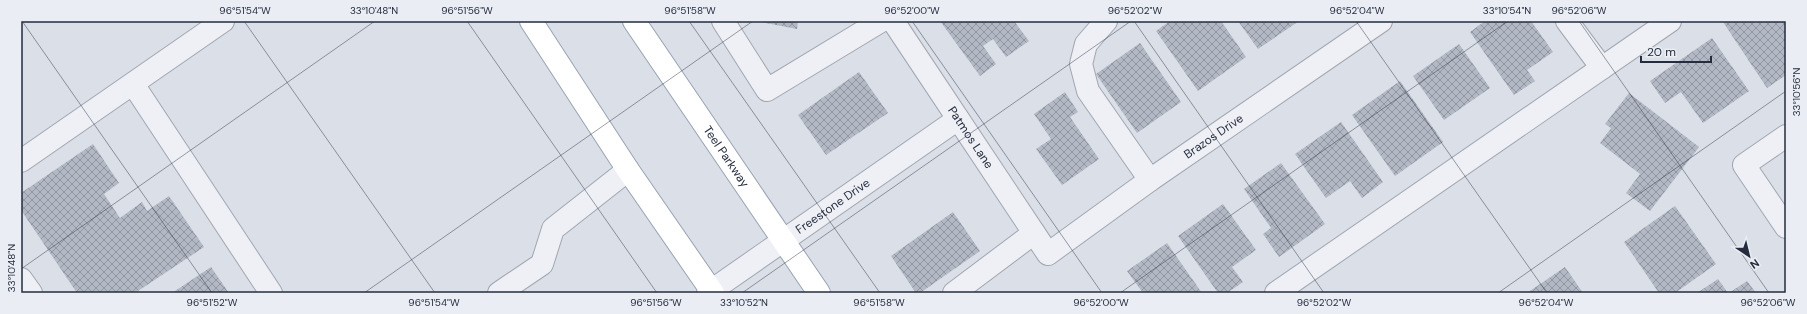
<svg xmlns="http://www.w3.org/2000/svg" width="1807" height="314" font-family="'DM Sans',sans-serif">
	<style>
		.building { fill: url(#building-cross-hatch) }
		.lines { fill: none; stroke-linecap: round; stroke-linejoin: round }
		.minor-casing { stroke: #a0a6b1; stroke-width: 24 }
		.major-casing { stroke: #99a3b3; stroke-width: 24 }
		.minor { stroke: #eef0f5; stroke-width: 22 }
		.major { stroke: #fff; stroke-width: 22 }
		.ticks { fill: none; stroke: #242c3d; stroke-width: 1; stroke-opacity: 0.45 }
		.labels { text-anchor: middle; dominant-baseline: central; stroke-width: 4; stroke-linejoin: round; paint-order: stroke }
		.street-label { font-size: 12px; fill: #242c3d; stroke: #eaeef4 }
		.neatline { fill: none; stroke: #242c3d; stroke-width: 1.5 }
		.ticks-label { font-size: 10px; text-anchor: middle; fill: #242c3d }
	</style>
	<defs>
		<pattern id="building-cross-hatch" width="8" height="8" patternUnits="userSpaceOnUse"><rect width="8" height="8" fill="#b2b8c4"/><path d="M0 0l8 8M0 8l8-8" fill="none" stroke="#9196a0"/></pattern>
	</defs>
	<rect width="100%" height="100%" fill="#dbdfe7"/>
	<!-- building -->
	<g class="building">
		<polygon points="756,21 798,21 797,29"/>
		<polygon points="940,21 1014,21 1029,41 1006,57 993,39 983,46 996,64 980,76"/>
		<polygon points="1170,21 1221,21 1246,57 1198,91 1156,31"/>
		<polygon points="1238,21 1299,21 1258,49"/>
		<polygon points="1485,21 1531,21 1553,52 1527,70 1535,81 1514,95 1470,32"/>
		<polygon points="1726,21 1754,21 1756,23 1759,21 1786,21 1786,75 1767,88 1723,22"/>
		<polygon points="1712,38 1749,91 1703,123 1681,92 1665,103 1650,81"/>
		<polygon points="1140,43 1181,102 1137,133 1096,74"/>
		<polygon points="1459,44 1490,88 1444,120 1413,76"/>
		<polygon points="859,72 888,113 826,155 798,115"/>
		<polygon points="1400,81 1443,142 1395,176 1352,115"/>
		<polygon points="1065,92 1078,112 1070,117 1099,159 1062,185 1036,149 1051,139 1034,114"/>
		<polygon points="1629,93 1699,147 1650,211 1626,193 1640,174 1600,143 1611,128 1605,124"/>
		<polygon points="1341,122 1383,182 1362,198 1350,181 1326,198 1295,154"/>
		<polygon points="93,144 119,183 104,194 120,218 142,202 147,211 169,196 204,247 135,293 77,293 21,210 21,193"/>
		<polygon points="1281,163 1325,224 1279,257 1263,234 1271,228 1244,189"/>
		<polygon points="1223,204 1256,250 1232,267 1243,282 1227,293 1218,293 1178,236"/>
		<polygon points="1675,206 1716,264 1675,293 1659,293 1624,242"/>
		<polygon points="953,212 980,251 920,293 916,293 891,256"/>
		<polygon points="1167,243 1202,293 1143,293 1127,271"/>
		<polygon points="211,267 229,293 172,293"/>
		<polygon points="1565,267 1583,293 1527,293"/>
		<polygon points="1718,279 1728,293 1697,293"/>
		<polygon points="1747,281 1756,293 1729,293"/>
	</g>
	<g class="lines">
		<!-- minor casing -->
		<g class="minor-casing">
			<g id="minor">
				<polyline points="723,21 767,90 881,21"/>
				<path id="s1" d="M893,21L1048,254L1150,180L1381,21"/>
				<polyline points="1106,21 1086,44 1081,64 1088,91 1150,180"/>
				<polyline points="1567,21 1602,68"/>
				<polyline points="133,84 271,293"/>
				<polyline points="1786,136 1744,165 1786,227"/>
				<polyline points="21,161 223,21"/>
				<polyline points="21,279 31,293"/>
				<polyline points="499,293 542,264 553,229 628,170"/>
				<path id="s2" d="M708,293L958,119"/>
				<polyline points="954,293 1034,233"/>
				<polyline points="1276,293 1670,21"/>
			</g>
		</g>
		<!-- major casing -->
		<g class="major-casing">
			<g id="major">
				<polyline points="531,21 628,170 713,293"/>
				<path id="s3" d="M634,21L819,293"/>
			</g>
		</g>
		<!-- minor -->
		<use href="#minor" class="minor"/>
		<!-- major -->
		<use href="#major" class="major"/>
	</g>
	<!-- ticks -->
	<path class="ticks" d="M22,21L212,293M244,21L435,293M467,21L657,293M689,21L880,293M912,21L1102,293M1134,21L1324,293M1356,21L1547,293M1579,21L1769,293M21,269L375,21M364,293L753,21M742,293L1131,21M1120,293L1508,21M1498,293L1786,91"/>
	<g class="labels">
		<!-- street labels -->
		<g class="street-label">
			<text stroke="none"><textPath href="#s1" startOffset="483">Brazos Drive</textPath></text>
			<text stroke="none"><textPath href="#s1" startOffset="140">Patmos Lane</textPath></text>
			<text stroke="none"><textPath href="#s3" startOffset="164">Teel Parkway</textPath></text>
			<text stroke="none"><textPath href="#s2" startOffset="152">Freestone Drive</textPath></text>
		</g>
	</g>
	<!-- border -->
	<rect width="1807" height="314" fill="none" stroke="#eaeef4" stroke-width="44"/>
	<!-- north arrow -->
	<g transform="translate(1749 256) rotate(145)" stroke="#eaeef4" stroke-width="3" paint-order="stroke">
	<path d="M0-3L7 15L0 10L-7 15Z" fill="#242c3d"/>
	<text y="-6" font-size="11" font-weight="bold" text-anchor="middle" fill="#242c3d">N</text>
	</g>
	<!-- scale -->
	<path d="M1641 56v6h70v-6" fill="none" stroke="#242c3d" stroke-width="2"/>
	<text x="1647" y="56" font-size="12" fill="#242c3d" stroke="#eaeef4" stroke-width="3" paint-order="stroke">20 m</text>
	<rect x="22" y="22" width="1763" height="270" class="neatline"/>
	<g class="ticks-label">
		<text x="245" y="14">96°51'54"W</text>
		<text x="374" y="14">33°10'48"N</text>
		<text x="467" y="14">96°51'56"W</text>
		<text x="690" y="14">96°51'58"W</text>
		<text x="912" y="14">96°52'00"W</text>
		<text x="1135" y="14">96°52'02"W</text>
		<text x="1357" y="14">96°52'04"W</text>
		<text x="1507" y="14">33°10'54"N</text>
		<text x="1579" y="14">96°52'06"W</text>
		<text transform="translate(1796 92) rotate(-90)" y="4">33°10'56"N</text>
		<text transform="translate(11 268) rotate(-90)" y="4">33°10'48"N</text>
		<text x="212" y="306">96°51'52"W</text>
		<text x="434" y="306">96°51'54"W</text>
		<text x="656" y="306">96°51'56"W</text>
		<text x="744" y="306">33°10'52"N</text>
		<text x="879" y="306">96°51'58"W</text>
		<text x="1101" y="306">96°52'00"W</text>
		<text x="1324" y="306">96°52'02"W</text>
		<text x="1546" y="306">96°52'04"W</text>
		<text x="1768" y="306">96°52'06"W</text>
	</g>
</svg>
